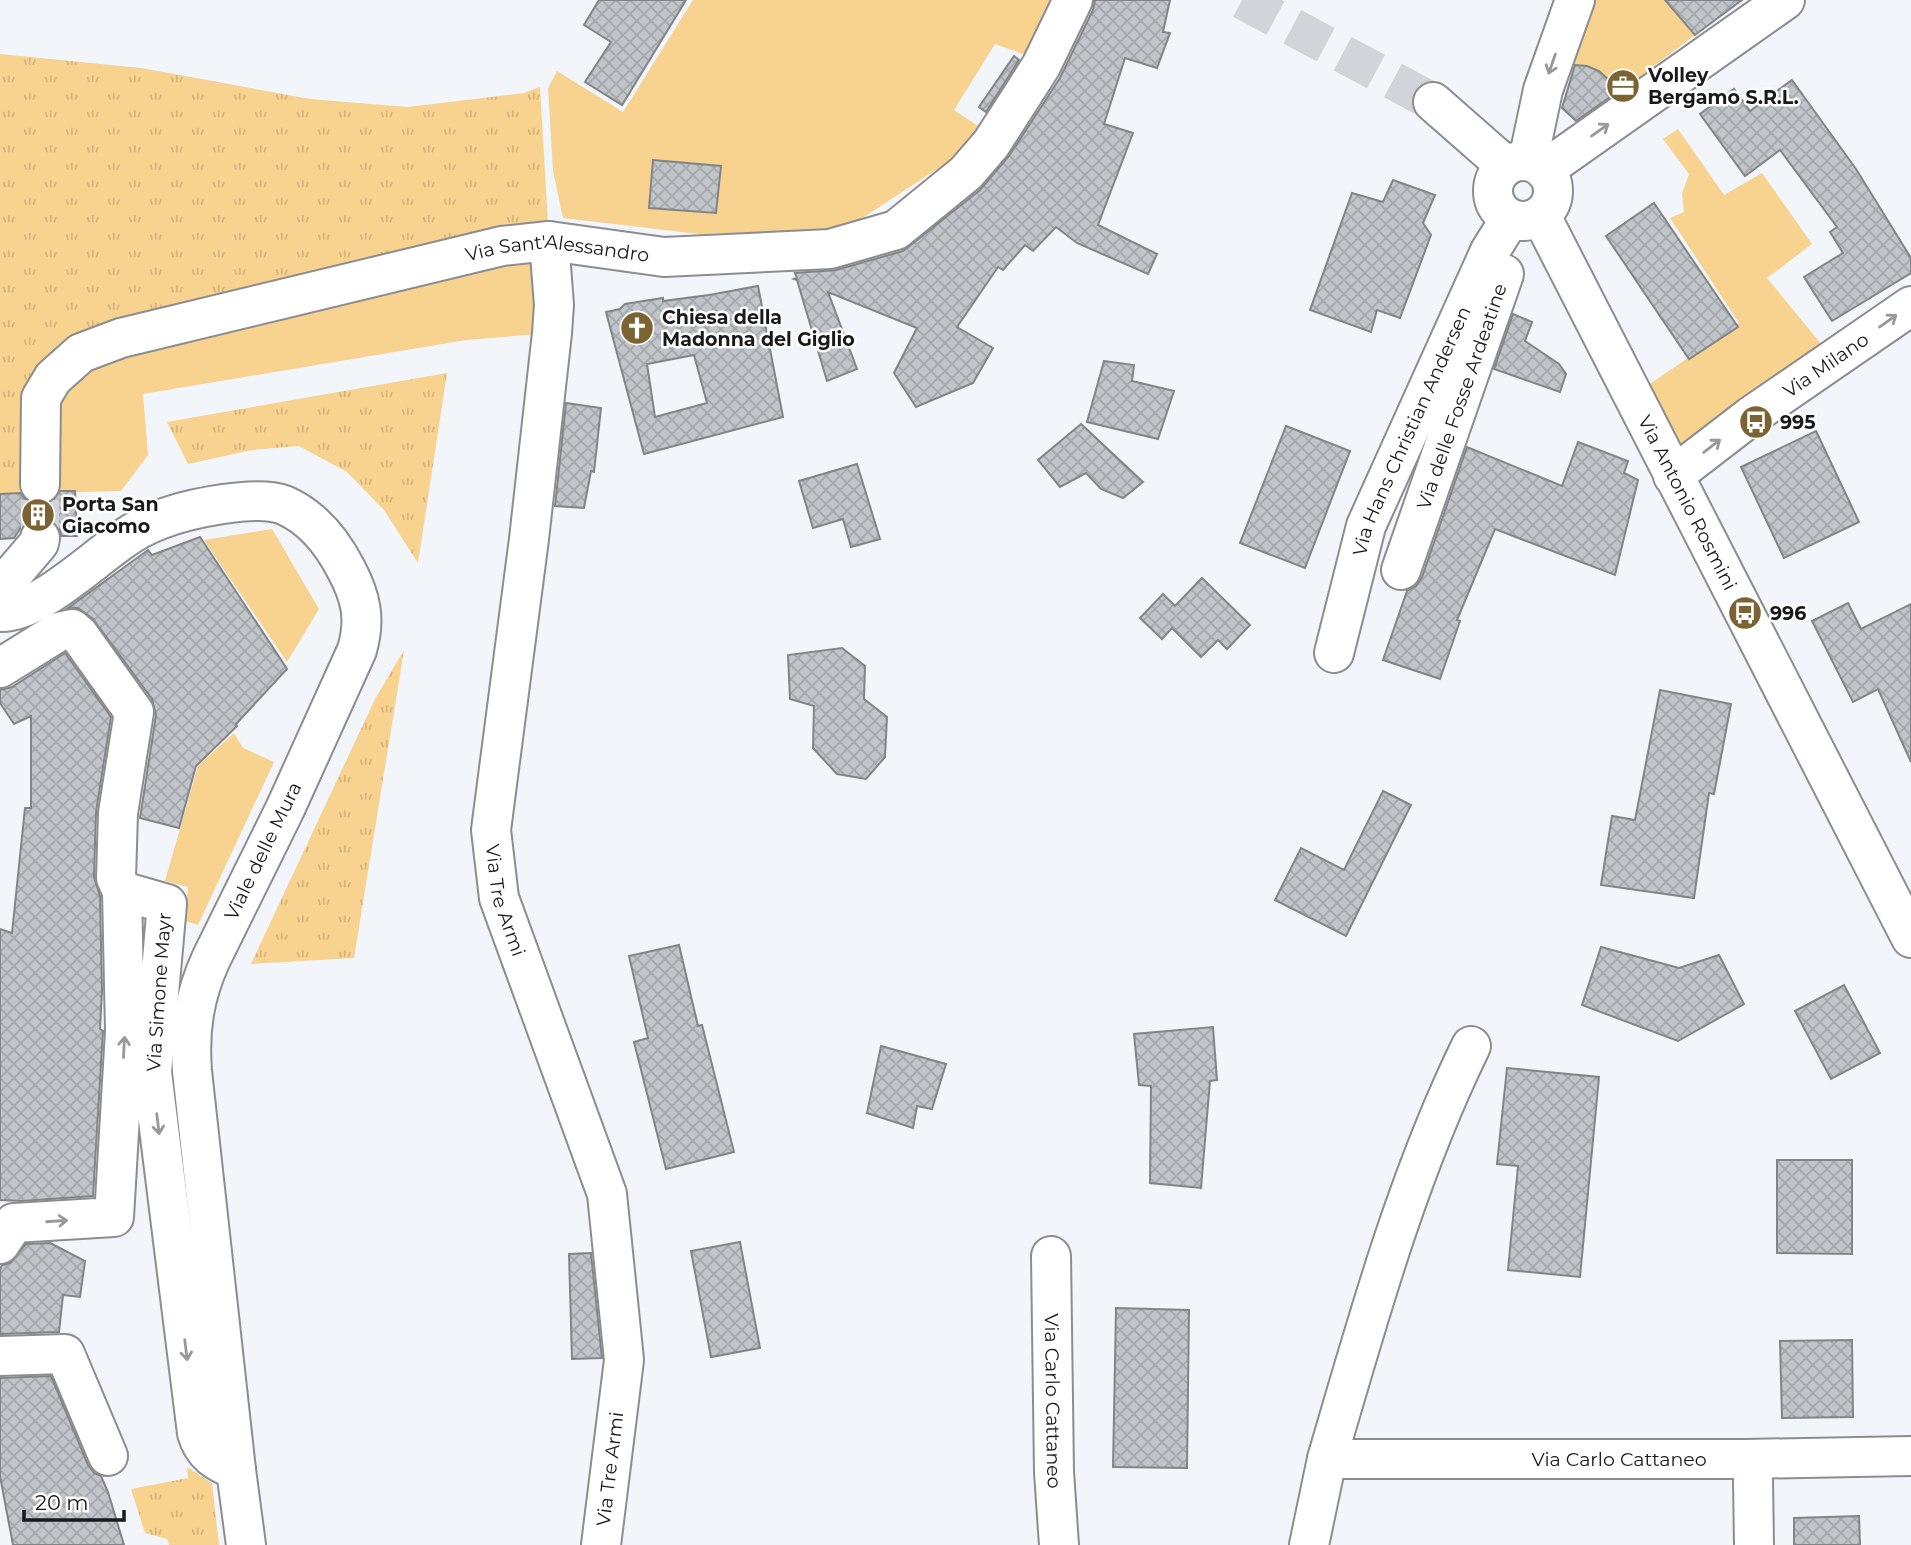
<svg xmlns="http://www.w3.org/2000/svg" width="1911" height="1545" font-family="Montserrat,sans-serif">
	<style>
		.grass { fill: url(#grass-tufts) }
		.green { fill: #f8d28f }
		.building { fill: url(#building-cross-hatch); stroke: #828588; stroke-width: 2; fill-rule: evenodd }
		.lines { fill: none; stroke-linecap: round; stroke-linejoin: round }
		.minor-tunnel { stroke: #d1d4d9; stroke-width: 38; stroke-dasharray: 38 19; stroke-linecap: butt }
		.minor-casing { stroke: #8b8d91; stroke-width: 42 }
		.minor { stroke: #fff; stroke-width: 38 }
		.oneway { stroke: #979898 }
		.labels { text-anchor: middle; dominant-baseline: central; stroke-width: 5; stroke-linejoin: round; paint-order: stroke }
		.poi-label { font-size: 19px; font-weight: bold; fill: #18191b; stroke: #fff; text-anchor: start }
		.street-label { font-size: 19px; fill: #18191b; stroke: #fff }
	</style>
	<defs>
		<pattern id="grass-tufts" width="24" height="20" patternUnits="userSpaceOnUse" patternTransform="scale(1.75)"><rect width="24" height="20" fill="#f8d28f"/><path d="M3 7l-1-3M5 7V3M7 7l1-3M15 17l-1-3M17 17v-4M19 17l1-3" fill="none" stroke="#d4b47b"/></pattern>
		<pattern id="building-cross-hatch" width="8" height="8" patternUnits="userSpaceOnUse" patternTransform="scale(1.75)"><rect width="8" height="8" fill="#c1c4c8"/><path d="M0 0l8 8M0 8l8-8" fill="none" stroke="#a5a8ab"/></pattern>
	</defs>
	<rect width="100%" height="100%" fill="#f2f5fa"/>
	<!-- grass -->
	<g class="grass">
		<polygon points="0,54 141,68 310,99 408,107 524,93 540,87 549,241 121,338 39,493 0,494"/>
		<polygon points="447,373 418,563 384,510 347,472 299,446 252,450 188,464 167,422"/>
		<polygon points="404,650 354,958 251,964 375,699"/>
		<polygon points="187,1467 212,1483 219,1545 169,1545 167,1539 145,1533 131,1489 188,1478"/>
	</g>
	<!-- green -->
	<g class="green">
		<polygon points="693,0 1055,0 1029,56 995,44 954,110 981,128 951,160 844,230 699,234 563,218 553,171 548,88 557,71 623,112"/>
		<path d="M1593,0H1665L1695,35L1621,91C1603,73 1595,67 1570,65Z"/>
		<polygon points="1678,129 1724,195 1762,173 1812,244 1767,278 1827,351 1677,460 1647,386 1739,323 1670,218 1684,212 1682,194 1689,174 1663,139"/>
		<polygon points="549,241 552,333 466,340 143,394 148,455 121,491 39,493 41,398 81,353"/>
		<polygon points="272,529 319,609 287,662 204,540"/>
		<polygon points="234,733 243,748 274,762 198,925 185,921 188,887 165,881 198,766"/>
	</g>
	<!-- building -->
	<g class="building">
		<polygon points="599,0 686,0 622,105 585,82 611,42 584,25"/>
		<polygon points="1095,0 1170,0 1163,32 1170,33 1157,68 1125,58 1104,124 1133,133 1098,225 1157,254 1148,274 1077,243 1056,227 1033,251 1025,245 1003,270 998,267 957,327 993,348 973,383 916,407 894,373 917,328 828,292 857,369 827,381 797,280 794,279 797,278 795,273 836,270 903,251 980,190 1009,156 1060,78 1093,10"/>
		<polygon points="1665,0 1742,0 1695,35"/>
		<polygon points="1014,56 1019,60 986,112 979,107"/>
		<polygon points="1575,65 1587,66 1599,71 1620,90 1576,121 1562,108"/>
		<polygon points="1792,80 1856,169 1911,258 1911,273 1832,321 1804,277 1843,253 1830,232 1837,227 1780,150 1745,176 1700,114 1734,89 1750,111"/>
		<polygon points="653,160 721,166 716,213 649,208"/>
		<polygon points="1393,180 1435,195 1423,223 1431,235 1400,318 1377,310 1371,332 1310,310 1352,193 1383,202"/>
		<polygon points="1654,203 1738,327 1689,359 1606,236"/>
		<path d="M758,286L783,417L644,454L606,312L620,309L625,304L663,298V301L709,295ZM694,355L707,403L655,417L647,364Z"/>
		<polygon points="1513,314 1532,322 1525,341 1559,364 1566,374 1560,392 1494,369"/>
		<polygon points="1104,361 1134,365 1132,381 1174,391 1158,439 1087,422"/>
		<polygon points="566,403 601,408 594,472 591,471 584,508 555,506"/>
		<polygon points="1081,424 1143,482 1123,498 1101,489 1086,473 1060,487 1038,460"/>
		<polygon points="1286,426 1350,451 1305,568 1240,543"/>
		<polygon points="1816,431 1859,522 1784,558 1741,467"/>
		<polygon points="1578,442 1628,461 1624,473 1638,480 1615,575 1495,529 1457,620 1460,621 1440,679 1383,660 1407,591 1416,586 1422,577 1467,447 1562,486"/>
		<polygon points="857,464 880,539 851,547 843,519 813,528 799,481"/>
		<polygon points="60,491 75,491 77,536 61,536 60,530 55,522 44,517 34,517 24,523 14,538 0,539 0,494 20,493 28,502 40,506 51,503"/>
		<polygon points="200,537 287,669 236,724 237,726 196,766 179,828 140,818 156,715 152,699 93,619 78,608 68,608 148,550 152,555"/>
		<polygon points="1202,578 1250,625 1227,649 1218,640 1201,657 1172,628 1162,639 1140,618 1163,594 1175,606"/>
		<polygon points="1848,603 1861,629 1911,604 1911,762 1878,689 1853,702 1812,621"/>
		<polygon points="842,648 865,666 864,699 887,717 885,757 866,779 837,774 813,748 814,706 790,699 788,655"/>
		<polygon points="65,653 111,717 96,812 94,877 100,896 102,991 100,1029 103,1031 93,1196 22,1201 0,1200 0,929 12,933 25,808 31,808 31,716 14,724 0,703 0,690 12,687"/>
		<polygon points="1660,690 1731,704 1714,794 1709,793 1694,898 1601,885 1612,816 1635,820"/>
		<polygon points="1383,791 1411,805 1346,936 1275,900 1301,848 1344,870"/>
		<polygon points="679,945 698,1026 702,1025 734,1152 666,1169 634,1042 648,1038 629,956"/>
		<polygon points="1601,947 1679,968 1719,955 1744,1004 1678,1041 1582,1005"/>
		<polygon points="1844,985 1880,1053 1831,1079 1795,1011"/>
		<polygon points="1213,1027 1217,1080 1210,1081 1201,1188 1150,1183 1151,1086 1139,1085 1134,1034"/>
		<polygon points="881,1046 946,1064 932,1109 917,1106 913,1128 867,1113"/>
		<polygon points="1507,1068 1599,1077 1580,1277 1508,1270 1518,1166 1497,1164"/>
		<polygon points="1777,1160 1852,1160 1852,1254 1777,1253"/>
		<polygon points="740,1242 760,1348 711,1357 691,1251"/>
		<polygon points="50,1243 85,1261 80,1297 63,1295 59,1332 0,1334 0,1270 2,1265 10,1263 26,1244"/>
		<polygon points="591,1253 602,1358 572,1359 569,1254"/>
		<polygon points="1116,1308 1189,1310 1187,1468 1113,1467"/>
		<polygon points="1852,1340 1853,1417 1782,1418 1780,1341"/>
		<polygon points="51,1376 88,1465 94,1473 101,1476 108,1492 124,1545 13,1545 0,1476 0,1378"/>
		<polygon points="1859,1516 1860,1545 1794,1545 1794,1518"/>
	</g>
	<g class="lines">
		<!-- minor-tunnel -->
		<g class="minor-tunnel">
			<polyline points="1242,0 1433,102"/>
			<polyline points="40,538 40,484"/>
		</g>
		<!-- minor casing -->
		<g class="minor-casing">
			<g id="minor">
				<polyline points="1433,102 1506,166"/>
				<circle cx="1523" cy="191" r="30"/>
				<polyline points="1528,161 1543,90 1575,0"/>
				<polyline points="1544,170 1785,0"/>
				<path id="s1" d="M1541,216L1911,938"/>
				<path id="s2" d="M549,241L554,305L552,333L529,539L491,830L499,898L607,1194L624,1360L601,1545"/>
				<path id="s3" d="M1673,476L1751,416L1911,306"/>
				<path id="s4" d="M40,484L41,398L53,378L81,353L121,338L502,246L549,241L664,257L830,249L896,230L966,173L991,144L1041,66L1073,0"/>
				<path id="s5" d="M1401,570L1504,274"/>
				<polyline points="0,589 39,543 40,538"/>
				<path d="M0,612C36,614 91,561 122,540C133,532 146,525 159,520C186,509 257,494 284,505C312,517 332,542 346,569C361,597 366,619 357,650L285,809L211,959C194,996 189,1030 192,1071L236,1470L246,1545"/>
				<path id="s6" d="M1334,653L1366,526L1490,251L1510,219"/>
				<polyline points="0,668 58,632 72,629 79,635 134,712 118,813 116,878 122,891"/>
				<path d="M0,1244L14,1223L114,1217L125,1031L122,891L167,904L152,1072L197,1433C203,1454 216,1462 236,1470"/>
				<path id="s7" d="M1051,1256L1054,1472L1059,1545"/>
				<polyline points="0,1356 65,1354 108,1456"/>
				<path d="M1327,1459C1368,1319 1407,1177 1471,1046"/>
				<polyline points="1753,1480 1754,1545"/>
				<path id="s8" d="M1309,1545L1327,1459H1745L1911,1456"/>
			</g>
		</g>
		<!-- minor -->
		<use href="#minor" class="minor"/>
	</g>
	<!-- one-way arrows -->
	<defs><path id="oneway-shaft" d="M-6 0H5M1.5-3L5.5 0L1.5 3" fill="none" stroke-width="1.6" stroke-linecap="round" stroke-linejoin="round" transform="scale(1.75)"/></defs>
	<g class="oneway">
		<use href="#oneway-shaft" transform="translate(1552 64) rotate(109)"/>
		<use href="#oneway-shaft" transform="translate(1600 130) rotate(-35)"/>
		<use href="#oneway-shaft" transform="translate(1888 321) rotate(-35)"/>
		<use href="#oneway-shaft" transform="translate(1712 446) rotate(-38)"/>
		<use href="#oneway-shaft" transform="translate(124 1047) rotate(-87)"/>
		<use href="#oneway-shaft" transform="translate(158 1124) rotate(83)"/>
		<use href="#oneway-shaft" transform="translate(57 1221) rotate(-4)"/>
		<use href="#oneway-shaft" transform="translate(186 1350) rotate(83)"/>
	</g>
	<!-- icons -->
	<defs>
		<g id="office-disc" transform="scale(1.75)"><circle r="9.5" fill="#7c6334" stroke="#fff"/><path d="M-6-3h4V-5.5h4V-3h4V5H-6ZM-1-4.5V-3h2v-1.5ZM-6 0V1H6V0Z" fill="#fff"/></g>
		<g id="church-disc" transform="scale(1.75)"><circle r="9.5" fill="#7c6334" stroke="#fff"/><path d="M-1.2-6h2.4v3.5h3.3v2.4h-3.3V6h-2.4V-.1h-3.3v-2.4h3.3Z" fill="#fff"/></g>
		<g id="bus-disc" transform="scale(1.75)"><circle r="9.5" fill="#7c6334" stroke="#fff"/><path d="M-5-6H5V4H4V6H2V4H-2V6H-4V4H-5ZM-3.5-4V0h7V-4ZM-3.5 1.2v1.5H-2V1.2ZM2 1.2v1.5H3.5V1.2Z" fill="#fff"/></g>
		<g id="building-disc" transform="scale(1.75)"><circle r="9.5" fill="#7c6334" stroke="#fff"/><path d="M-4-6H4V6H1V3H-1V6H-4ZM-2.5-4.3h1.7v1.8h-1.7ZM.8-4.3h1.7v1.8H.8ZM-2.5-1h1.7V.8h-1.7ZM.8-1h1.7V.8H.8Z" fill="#fff"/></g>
	</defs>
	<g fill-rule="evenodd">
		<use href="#office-disc" x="1623" y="86"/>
		<use href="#church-disc" x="637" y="328"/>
		<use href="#bus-disc" x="1756" y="422"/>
		<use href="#building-disc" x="38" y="515"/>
		<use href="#bus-disc" x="1745" y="613"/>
	</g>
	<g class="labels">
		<!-- poi labels -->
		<g class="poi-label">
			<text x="1648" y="75">Volley<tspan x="1648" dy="22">Bergamo S.R.L.</tspan></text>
			<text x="662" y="317">Chiesa della<tspan x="662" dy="22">Madonna del Giglio</tspan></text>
			<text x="1780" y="422">995</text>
			<text x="62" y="504">Porta San<tspan x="62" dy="22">Giacomo</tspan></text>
			<text x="1770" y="613">996</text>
		</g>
		<!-- street labels -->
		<g class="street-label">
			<text stroke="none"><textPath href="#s4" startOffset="637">Via Sant'Alessandro</textPath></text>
			<text stroke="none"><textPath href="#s3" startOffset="189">Via Milano</textPath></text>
			<text stroke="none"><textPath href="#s5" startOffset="184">Via delle Fosse Ardeatine</textPath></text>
			<text stroke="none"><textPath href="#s6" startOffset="236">Via Hans Christian Andersen</textPath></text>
			<text stroke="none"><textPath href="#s1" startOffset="322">Via Antonio Rosmini</textPath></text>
			<text transform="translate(263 851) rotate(-64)">Viale delle Mura</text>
			<text stroke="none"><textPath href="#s2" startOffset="665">Via Tre Armi</textPath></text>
			<text transform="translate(159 992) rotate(-86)">Via Simone Mayr</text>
			<text stroke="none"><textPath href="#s7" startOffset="145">Via Carlo Cattaneo</textPath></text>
			<text stroke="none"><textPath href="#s8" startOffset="380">Via Carlo Cattaneo</textPath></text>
			<text transform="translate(610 1469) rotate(-83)">Via Tre Armi</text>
		</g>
	</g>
	<!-- scale -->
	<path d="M24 1510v10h100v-10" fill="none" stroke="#18191b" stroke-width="3.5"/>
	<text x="35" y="1510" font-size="21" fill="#18191b" stroke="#ffffff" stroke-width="5" paint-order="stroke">20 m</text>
</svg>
